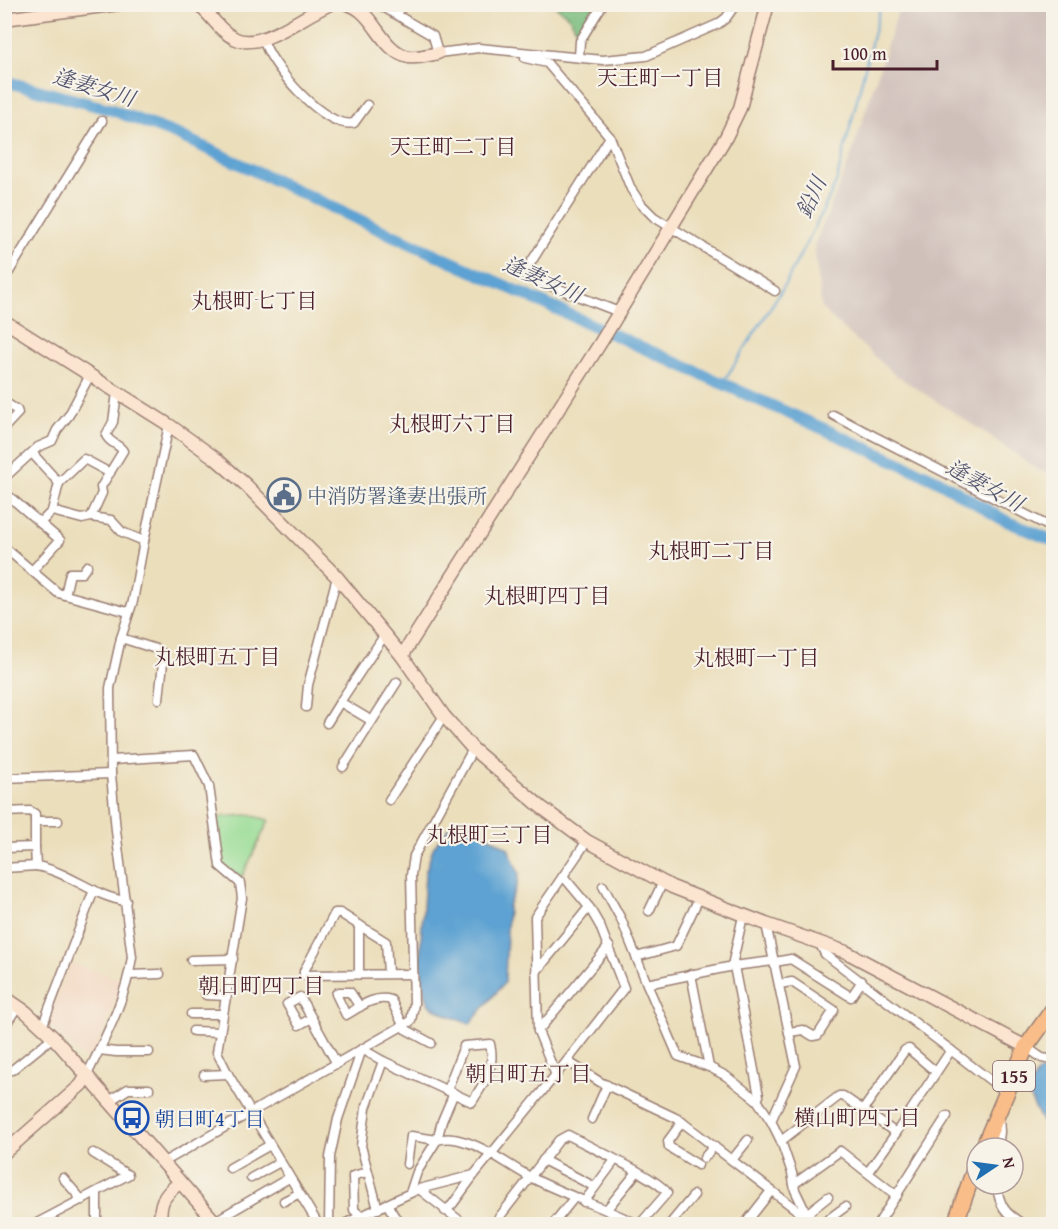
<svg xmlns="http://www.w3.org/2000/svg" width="1058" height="1229" font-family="'Gentium Book Plus','Noto Serif JP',serif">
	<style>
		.built { fill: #f3d4be }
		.industrial { fill: #cfc0ba }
		.green { fill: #98dc94; stroke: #717e60; stroke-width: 1.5 }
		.forest { fill: #7abc7e; stroke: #626e54; stroke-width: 1.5 }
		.water { fill: #5da2d2; stroke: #54607e; stroke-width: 1.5 }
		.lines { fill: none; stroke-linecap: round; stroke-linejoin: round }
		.stream { stroke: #5da2d2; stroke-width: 2 }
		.river { stroke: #5da2d2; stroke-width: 12 }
		.street-casing { stroke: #9a7e73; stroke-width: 11 }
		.secondary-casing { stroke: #9a7e73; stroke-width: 15 }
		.highway-casing { stroke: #9a7e73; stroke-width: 18 }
		.street { stroke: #fff; stroke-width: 8 }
		.secondary { stroke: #fce5d0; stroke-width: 12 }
		.highway { stroke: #f8bd89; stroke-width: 15 }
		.labels { text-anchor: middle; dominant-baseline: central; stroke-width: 4.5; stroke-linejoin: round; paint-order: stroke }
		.shield { fill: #f7f3e8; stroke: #7e5f64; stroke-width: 1.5 }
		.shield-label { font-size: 18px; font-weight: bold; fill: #4a1f2b }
		.service-label { font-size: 20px; fill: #4e5e75; stroke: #f7f3e8; text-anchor: start }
		.transit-label { font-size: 20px; fill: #164399; stroke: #f7f3e8; text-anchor: start }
		.neighbourhood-label { font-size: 21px; fill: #4a1f2b; stroke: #f7f3e8 }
		.water-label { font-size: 21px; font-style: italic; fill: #52536e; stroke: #f7f3e8 }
	</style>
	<rect width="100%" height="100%" fill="#f7f3e8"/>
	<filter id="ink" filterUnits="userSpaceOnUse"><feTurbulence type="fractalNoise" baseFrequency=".0167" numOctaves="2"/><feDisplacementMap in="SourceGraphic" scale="12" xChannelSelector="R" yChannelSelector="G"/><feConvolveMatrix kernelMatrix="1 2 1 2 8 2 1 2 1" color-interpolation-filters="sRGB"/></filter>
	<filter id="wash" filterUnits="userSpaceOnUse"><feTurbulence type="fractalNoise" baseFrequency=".008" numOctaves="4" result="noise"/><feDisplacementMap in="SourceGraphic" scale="24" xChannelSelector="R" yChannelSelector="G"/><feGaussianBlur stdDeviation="1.35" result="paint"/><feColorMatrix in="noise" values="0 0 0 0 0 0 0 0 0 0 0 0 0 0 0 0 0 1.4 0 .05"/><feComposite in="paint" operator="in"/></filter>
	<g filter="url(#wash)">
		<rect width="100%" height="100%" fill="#ebdebb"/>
		<!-- built -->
		<polygon class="built" points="70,963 123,980 93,1057 85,1059 46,1024"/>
		<!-- industrial -->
		<polygon class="industrial" points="900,5 1053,5 1053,473 1039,471 990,436 894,374 822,309 814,246 849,162"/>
		<!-- green -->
		<polygon class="green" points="249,815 269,820 241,879 223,865 218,817"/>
		<!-- forest -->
		<polygon class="forest" points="554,5 601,5 580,35 569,17"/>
		<!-- water -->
		<g class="water">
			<polygon points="466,823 508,848 519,873 517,885 508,906 505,982 470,1024 447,1015 429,1005 423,986 420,957 425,874 433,848 450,826"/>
			<polygon points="1053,1071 1054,1072 1053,1133 1046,1129 1027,1092 1038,1072"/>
		</g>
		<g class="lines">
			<!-- stream -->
			<polyline class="stream" points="722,384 783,288 819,219 836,183 881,4"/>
			<!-- river -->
			<polyline class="river" points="4,81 112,110 178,135 383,231 935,479 1004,520 1054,541"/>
		</g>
	</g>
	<g filter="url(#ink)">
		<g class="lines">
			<!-- street casing -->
			<g class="street-casing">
				<g id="street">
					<polyline points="378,4 433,36 438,53 479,48 603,60 646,56 718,24 726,18 736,4"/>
					<polyline points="393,13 408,4"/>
					<path d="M263,39C270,65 325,130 354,123L367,105"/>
					<polyline points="579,57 580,41 603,4"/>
					<polyline points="525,58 547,63 610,137 631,189 641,204 654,217 775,291"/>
					<polyline points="610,137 523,275 619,312"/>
					<polyline points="4,280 102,121"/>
					<path d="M117,393L113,422L106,435C109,443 119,444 123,451L101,487L102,493L91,517L111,520L122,532L144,541"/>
					<polyline points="4,402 17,410 18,413 4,428"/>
					<polyline points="833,415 1054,529"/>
					<polyline points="32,453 59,483 52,511 40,523"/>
					<polyline points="4,478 38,447 52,441 57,430 69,415 90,375"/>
					<polyline points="59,483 84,459 110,473"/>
					<polyline points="4,492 60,540 32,571"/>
					<polyline points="52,511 82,519 91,517"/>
					<polyline points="4,547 58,593 128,612"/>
					<polyline points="65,595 70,573 82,573 87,566"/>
					<polyline points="121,638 156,649 164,654 159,699"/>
					<polyline points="306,707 308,685 337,577"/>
					<polyline points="372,721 397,682"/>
					<polyline points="327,723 340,702"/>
					<polyline points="112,760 194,755 209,786 220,866 240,883 242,898 217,1052 228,1074 318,1224"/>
					<polyline points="343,767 372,721 340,702 384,636"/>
					<polyline points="4,778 111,774"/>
					<polyline points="389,800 444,716"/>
					<polyline points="4,812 30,811 35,814 35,847"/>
					<polyline points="35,821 58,821"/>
					<path d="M4,848L35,847L36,866C68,871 94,897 126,901"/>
					<polyline points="4,868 36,866"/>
					<polyline points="603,886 621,919 647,984"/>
					<polyline points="649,911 663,882"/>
					<polyline points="743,916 733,961 759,1096 757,1100"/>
					<polyline points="766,924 796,1066 771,1121"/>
					<polyline points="359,925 359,974"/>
					<polyline points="820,944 825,954 1007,1093"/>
					<polyline points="636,957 676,946 699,898"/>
					<polyline points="191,960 233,959"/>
					<polyline points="774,961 733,966 647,984 678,1056 709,1067 726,1076 757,1100 771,1121 781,1141 792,1173 795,1190 807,1215"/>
					<polyline points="775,962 791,959 851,997 862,981"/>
					<polyline points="536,972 589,907"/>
					<polyline points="388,973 386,942 340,913 335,913 304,971 304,975 413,974"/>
					<polyline points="691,974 709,1067"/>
					<polyline points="129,975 160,974"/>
					<polyline points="779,984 792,982 834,1010 818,1035 813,1036 803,1030 789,1032"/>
					<polyline points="206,995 227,996"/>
					<path d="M360,1007L350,992H338L336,994L346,1015C360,1007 374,995 391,1000L405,1029L431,1043"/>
					<polyline points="191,1014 223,1014"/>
					<polyline points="312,1018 299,1025 287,1004 300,997 337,1064"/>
					<polyline points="4,1027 18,1006"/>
					<polyline points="42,1027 94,890"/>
					<polyline points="193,1031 220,1032"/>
					<polyline points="538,1031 609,946"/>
					<polyline points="1026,1047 1042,1058 1054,1060"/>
					<path d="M362,1049L383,1061L472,1102C484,1082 496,1069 490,1044L464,1046L447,1090"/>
					<polyline points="99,1050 116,1052 149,1052"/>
					<polyline points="567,1061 600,1082 678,1119 815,1224"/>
					<polyline points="12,1070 53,1037"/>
					<polyline points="555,1073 538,1031 535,917 587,841"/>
					<polyline points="204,1075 228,1074"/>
					<path d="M86,1077C105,1038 126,999 132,957L116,831L111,774L110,688L121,638L133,601L144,541L169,425"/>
					<polyline points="109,1101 128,1089 149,1089"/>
					<polyline points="863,1110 905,1050 909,1049 936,1072"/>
					<polyline points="592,1119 607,1085"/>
					<polyline points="682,1122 668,1141 669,1147 698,1165"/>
					<polyline points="781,1141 839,1096 843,1096 896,1133 951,1050"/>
					<polyline points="998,1148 1000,1132 999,1116"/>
					<polyline points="704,1158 714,1146"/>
					<polyline points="543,1160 595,1187"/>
					<polyline points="732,1160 748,1140"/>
					<polyline points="162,1163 411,1021 414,1004 411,875 414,856 473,749"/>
					<polyline points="407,1164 411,1136 437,1140 442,1121 454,1093"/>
					<polyline points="230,1168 270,1145"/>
					<polyline points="367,1172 353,1176 354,1210 370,1224"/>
					<polyline points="868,1172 896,1133"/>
					<polyline points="63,1178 82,1200"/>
					<polyline points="251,1178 280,1162"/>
					<polyline points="794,1184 840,1151 897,1196"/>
					<path d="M996,1184C1000,1206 1004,1213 1023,1224"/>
					<polyline points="419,1189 464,1224"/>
					<path d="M410,1193L417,1172L437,1140C449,1137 457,1139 469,1143C492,1151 512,1168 534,1179C568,1196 603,1207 637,1224"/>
					<polyline points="284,1201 298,1194"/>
					<polyline points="584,1202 615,1160"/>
					<polyline points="387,1204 395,1217 404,1224"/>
					<polyline points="378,1209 361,1146 366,1108 383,1061"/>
					<polyline points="607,1209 637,1172"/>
					<polyline points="445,1211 452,1205 474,1175 567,1061 624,988 600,926 589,907 563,876"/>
					<polyline points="215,1221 289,1178"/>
					<polyline points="35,1224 128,1175 93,1153"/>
					<polyline points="97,1224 97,1192"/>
					<polyline points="329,1224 330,1157 338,1119 362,1049"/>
					<polyline points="344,1224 419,1189 474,1175"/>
					<path d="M494,1224L559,1140L568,1135C586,1145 660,1179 667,1193L640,1224"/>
					<polyline points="553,1224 574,1198"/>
					<polyline points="670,1224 694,1195"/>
					<polyline points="745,1224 771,1191"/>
					<polyline points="798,1224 804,1216 828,1197"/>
					<polyline points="822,1224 845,1207"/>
					<polyline points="878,1224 947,1116"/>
				</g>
			</g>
			<!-- secondary casing -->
			<g class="secondary-casing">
				<g id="secondary">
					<path d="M198,4C211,15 220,32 236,39C262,51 306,13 331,4"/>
					<path d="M347,4C375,11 380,51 409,57C418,58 429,55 438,53"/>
					<polyline points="4,19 119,4"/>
					<polyline points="4,321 169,425 215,458 246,485 337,577 402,656 444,716 473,749 541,807 587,841 672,887 766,924 846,952 1026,1047"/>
					<polyline points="402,656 601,342 726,137 740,108 768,4"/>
					<polyline points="4,997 26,1012 53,1037 217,1224"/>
					<polyline points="4,1153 81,1085 86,1077"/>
					<path d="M160,1224C160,1202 162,1197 179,1183"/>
				</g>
			</g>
			<!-- highway casing -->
			<g class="highway-casing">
				<g id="highway">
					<polyline points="983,1148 1026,1047 1054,1008"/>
					<polyline points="955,1224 977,1162"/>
				</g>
			</g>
			<!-- street -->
			<use href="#street" class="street"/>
			<!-- secondary -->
			<use href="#secondary" class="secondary"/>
			<!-- highway -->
			<use href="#highway" class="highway"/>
		</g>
	</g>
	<!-- icons -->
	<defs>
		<g id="civic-ring" transform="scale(1.725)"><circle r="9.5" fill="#f7f3e8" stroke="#5c6f8a" stroke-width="1.5"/><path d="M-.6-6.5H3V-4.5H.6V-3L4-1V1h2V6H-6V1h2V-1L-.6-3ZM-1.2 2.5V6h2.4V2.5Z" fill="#5c6f8a"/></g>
		<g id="bus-ring" transform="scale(1.725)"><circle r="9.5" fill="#f7f3e8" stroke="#1a4fb4" stroke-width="1.5"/><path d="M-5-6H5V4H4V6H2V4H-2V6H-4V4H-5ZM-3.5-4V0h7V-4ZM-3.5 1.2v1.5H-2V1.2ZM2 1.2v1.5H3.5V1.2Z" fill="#1a4fb4"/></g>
	</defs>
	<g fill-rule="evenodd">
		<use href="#civic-ring" x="284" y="495"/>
		<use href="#bus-ring" x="132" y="1118"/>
	</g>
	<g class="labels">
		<!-- shield labels -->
		<rect class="shield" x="993" y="1061" width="42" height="30" rx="4.5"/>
		<g class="shield-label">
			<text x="1014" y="1076">155</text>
		</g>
		<!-- service labels -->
		<g class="service-label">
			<text x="307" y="495">中消防署逢妻出張所</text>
		</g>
		<!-- transit labels -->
		<g class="transit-label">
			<text x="155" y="1118">朝日町4丁目</text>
		</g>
		<!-- neighbourhood labels -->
		<g class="neighbourhood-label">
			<text x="660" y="77">天王町一丁目</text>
			<text x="453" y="146">天王町二丁目</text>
			<text x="254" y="300">丸根町七丁目</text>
			<text x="452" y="423">丸根町六丁目</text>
			<text x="711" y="550">丸根町二丁目</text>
			<text x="547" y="595">丸根町四丁目</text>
			<text x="217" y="656">丸根町五丁目</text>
			<text x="756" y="657">丸根町一丁目</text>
			<text x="489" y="834">丸根町三丁目</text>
			<text x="261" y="985">朝日町四丁目</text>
			<text x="528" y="1073">朝日町五丁目</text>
			<text x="857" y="1117">横山町四丁目</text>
		</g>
		<!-- water labels -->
		<g class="water-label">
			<text transform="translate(94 87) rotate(17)">逢妻女川</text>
			<text transform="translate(811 197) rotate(-65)">鉛川</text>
			<text transform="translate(543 279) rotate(24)">逢妻女川</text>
			<text transform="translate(985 485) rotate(29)">逢妻女川</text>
		</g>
	</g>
	<!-- margin -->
	<rect width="1058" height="1229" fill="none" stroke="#f7f3e8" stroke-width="24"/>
	<!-- north arrow -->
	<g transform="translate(995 1166) rotate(77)"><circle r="28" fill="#f7f3e8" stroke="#b29e9c" stroke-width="1.5"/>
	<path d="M0-4.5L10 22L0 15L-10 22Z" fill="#1f6fb2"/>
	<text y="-9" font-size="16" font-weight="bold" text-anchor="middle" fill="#4a1f2b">N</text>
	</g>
	<!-- scale -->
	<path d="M833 60v9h104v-9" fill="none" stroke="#4a1f2b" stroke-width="3"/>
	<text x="842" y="60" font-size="18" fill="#4a1f2b" stroke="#f7f3e8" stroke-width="4.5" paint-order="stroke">100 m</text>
</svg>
